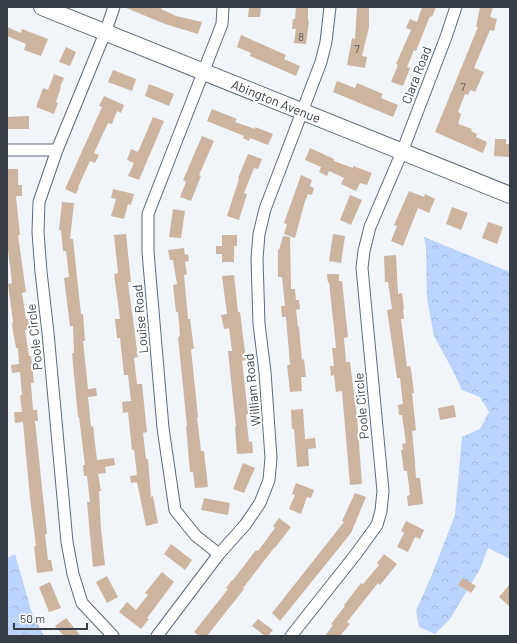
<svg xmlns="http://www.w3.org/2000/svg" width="517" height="643" font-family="Barlow,sans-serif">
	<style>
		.forest { fill: url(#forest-crowns) }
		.building { fill: #ccb49f }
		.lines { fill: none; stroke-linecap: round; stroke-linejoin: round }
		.street-casing { stroke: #5b6a81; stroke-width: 13 }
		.secondary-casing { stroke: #5b6a81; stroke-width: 18 }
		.street { stroke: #fff; stroke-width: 11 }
		.secondary { stroke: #fff; stroke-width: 16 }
		.labels { text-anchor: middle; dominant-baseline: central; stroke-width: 4; stroke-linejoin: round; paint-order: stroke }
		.number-label { font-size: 11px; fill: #5c5b5d }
		.street-label { font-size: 13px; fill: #363d47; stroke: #fff }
	</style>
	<defs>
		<pattern id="forest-crowns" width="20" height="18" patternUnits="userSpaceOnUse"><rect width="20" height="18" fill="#bad4fd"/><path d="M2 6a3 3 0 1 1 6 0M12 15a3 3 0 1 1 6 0" fill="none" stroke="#a0b7da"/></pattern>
	</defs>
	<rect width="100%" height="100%" fill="#f1f5fa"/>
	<!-- forest -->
	<g class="forest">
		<polygon points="424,237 510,272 510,559 488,548 480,569 450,619 435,634 419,627 416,611 431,577 455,515 462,437 480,429 489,412 480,397 462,390 453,371 434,336 427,298 426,247"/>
		<polygon points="15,554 31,610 44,636 7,636 7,558"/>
	</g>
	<!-- building -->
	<g class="building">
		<polygon points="124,7 162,7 161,9 176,16 202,22 198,34 165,24"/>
		<polygon points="249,7 261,7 260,17 248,17"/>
		<polygon points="296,7 308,7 308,21 309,21 306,44 294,43 296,29 292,29 293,19 295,19"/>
		<polygon points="357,7 369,7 369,27 362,56 367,57 365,68 347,65 352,38 355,39"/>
		<polygon points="422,7 436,7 432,17 430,16 416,51 414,50 407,67 410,68 403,86 391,82 398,65 396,64 411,30 406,28 410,19 417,22"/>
		<polygon points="480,7 493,7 490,17 497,19 494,31 490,30 474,68 484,72 475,92 470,90 468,95 465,94 458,112 461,114 458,124 472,129 471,131 477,134 476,137 487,142 483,153 435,132 478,27 476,27"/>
		<polygon points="7,27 21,33 22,29 48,39 41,56 24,50 26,44 7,36"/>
		<polygon points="241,35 286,55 284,59 300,66 296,76 250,56 251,53 237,47"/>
		<polygon points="66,47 76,52 70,66 59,62"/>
		<polygon points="113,70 136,79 132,91 108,82"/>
		<polygon points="54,74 64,78 60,87 61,87 56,102 58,103 54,114 36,107 43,88 48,90"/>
		<polygon points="337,81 355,88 357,83 383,94 381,98 398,105 393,117 333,92"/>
		<polygon points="149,84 174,94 169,106 145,96"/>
		<polygon points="104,96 124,105 121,113 117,111 112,124 108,123 94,153 99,155 95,163 90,161 78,187 79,187 76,194 65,189 102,107 99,106"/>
		<polygon points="212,109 237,119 235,122 255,129 255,127 273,134 268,145 250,138 249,141 243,138 244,136 207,121"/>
		<polygon points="29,116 29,129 7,129 7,117"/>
		<polygon points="153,117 164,121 139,180 128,176 134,163 127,160 131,149 138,152"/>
		<polygon points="202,136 214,141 199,175 201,176 191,201 180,197 186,182 183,180"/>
		<polygon points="495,139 506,139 506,144 510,144 510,157 494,156"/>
		<polygon points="310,148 334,159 334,161 353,168 353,166 372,173 367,185 360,183 356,191 341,184 344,178 329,171 327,176 319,172 321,167 305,160"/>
		<polygon points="248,154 262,159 258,169 254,168 244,193 247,194 239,220 227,216 239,179 238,178"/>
		<polygon points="7,169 18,169 18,185 22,185 22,196 16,196 20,235 18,235 26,292 22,293 26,319 28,319 30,329 25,330 29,356 31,356 34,383 31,383 33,410 37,410 38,421 35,421 47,534 45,534 48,560 51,560 53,571 37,573 34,546 36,546 30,498 23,422 15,423 14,412 22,412 20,395 22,395 20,372 12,373 11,365 19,364 18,348 16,348 12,325 13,321 8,284 12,283 7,241"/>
		<polygon points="301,175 312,180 310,186 314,188 312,195 308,194 305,201 295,238 284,234 287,224 284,223"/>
		<polygon points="113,189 134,194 131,205 128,204 124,219 111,216 116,199 111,198"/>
		<polygon points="409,191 424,197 425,194 435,199 429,213 418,208 403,246 391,241 397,226 394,225"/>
		<polygon points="350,195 362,200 351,225 340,220"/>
		<polygon points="62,202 74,203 70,239 73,239 81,314 83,314 85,341 83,341 88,389 96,388 97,396 88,397 91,427 93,426 97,460 114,458 115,465 105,467 106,473 98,474 101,491 99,491 101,529 105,565 93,567 87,502 90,502 87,476 84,476 83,465 85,465 79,417 78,417 72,353 74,353 73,326 70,326 64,278 69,277 66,251 63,251 61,230 59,230"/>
		<polygon points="452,207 468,213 461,230 446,224"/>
		<polygon points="173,209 185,211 181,238 169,237"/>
		<polygon points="488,222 503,227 497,244 482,238"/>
		<polygon points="126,234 131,282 128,282 138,357 134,358 137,384 142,384 147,432 143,433 146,459 148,459 151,497 153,496 158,523 146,526 137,482 131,483 130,476 137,475 134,450 132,450 128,412 123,413 122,402 131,401 128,375 124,375 120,338 117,338 115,319 120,319 114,274 118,273 114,235"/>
		<polygon points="333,234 345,236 341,263 329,261"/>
		<polygon points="222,235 237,235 237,246 234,246 234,262 222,262 222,254 216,254 216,246 222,246"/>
		<polygon points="283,236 290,237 291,289 295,289 296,300 299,300 300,309 296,310 298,327 299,327 302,360 304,359 306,377 301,377 302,391 290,392 287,365 290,365 286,317 282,317 281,306 285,306 282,277 278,277 278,250 279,250"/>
		<polygon points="184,248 185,255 188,254 189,261 185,262 187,274 184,275 188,319 190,319 194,349 191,349 198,417 197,417 201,451 204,451 208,487 195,488 193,472 190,472 186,426 187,426 178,337 180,336 178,312 176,312 173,285 177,284 173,260 170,260 168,250"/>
		<polygon points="396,255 398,294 402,293 404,309 403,309 404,319 401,319 407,367 410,366 411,369 414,393 412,393 416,430 412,431 415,462 416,478 420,478 423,504 408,506 407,496 410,495 407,471 404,471 401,450 403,450 402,444 406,443 402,415 399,415 398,405 403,404 400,378 397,378 390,330 387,310 392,309 388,282 385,282 384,256"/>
		<polygon points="327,274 339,274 339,281 342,281 348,337 344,338 346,362 350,362 357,417 362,484 350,485 342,391 336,392 334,375 331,376 330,366 334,366 332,348 336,348 329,282 328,283"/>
		<polygon points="234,275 238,312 240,312 246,360 242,361 248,414 246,415 249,442 252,441 253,453 237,454 235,427 236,427 228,351 232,351 229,328 224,329 221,315 227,314 222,276"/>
		<polygon points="454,405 456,417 440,420 438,408"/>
		<polygon points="303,409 305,439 315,438 316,448 308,449 309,466 297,467 294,429 292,429 291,410"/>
		<polygon points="243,463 255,468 244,493 233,489"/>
		<polygon points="296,483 314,490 311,498 307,497 301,514 289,509 295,495 292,494"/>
		<polygon points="355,493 366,497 351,533 280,621 272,613 344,522 342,521"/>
		<polygon points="204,498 230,503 228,515 201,510"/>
		<polygon points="279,518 291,527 275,548 274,548 243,588 244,589 207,636 199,636 194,632 228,589 226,588 232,580 233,580 256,550 258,551 275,528 273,526"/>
		<polygon points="406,521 424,530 420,539 415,537 408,552 397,547 404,533 401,531"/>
		<polygon points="171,544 192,560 185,570 164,554"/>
		<polygon points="384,554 397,564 380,585 378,583 347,622 350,624 340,636 325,636 333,625 331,624 345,606 344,605 361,583 363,584 379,565 377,563"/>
		<polygon points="162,572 174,582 147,618 149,619 141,629 119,612 127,602 136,610 148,595 145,593"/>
		<polygon points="107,576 118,597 107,603 96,582"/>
		<polygon points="463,578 476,586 471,593 458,585"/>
		<polygon points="50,582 61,608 49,612 39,587"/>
		<polygon points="510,584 510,607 499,597"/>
		<polygon points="66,618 81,636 64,636 55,626"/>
		<polygon points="258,619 273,630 268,636 265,636 252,626"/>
	</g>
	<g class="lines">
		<!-- street casing -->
		<g class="street-casing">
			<g id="street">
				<polyline points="7,150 57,150"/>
				<polyline points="219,554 196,536 175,510 163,428 152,299 148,252 148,214 222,24 223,7"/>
				<polyline points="113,636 82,603 73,574 67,542 48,333 41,272 38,232 39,202 57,150 105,33 114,7"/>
				<polyline points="157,636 219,554 245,525 260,503 269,480 271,458 265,372 259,324 257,259 259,234 265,209 321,62 326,42 330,7"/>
				<polyline points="291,636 356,554 377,525 381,511 383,491 362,268 364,251 370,227 402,152 446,37 456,7"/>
			</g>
		</g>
		<!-- secondary casing -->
		<g class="secondary-casing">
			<polyline id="secondary" points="42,7 510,195"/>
		</g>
		<!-- street -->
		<use href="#street" class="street"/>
		<!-- secondary -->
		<use href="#secondary" class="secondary"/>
	</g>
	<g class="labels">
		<!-- number labels -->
		<g class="number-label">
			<text x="301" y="36">8</text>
			<text x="357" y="48">7</text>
			<text x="463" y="86">7</text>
		</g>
		<!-- street labels -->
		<g class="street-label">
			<text transform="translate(416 75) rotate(-69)">Clara Road</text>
			<text transform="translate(276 101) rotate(22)">Abington Avenue</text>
			<text transform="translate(140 319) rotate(-95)">Louise Road</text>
			<text transform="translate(34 337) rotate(-96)">Poole Circle</text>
			<text transform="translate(252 390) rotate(-96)">William Road</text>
			<text transform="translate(361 406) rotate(-95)">Poole Circle</text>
		</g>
	</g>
	<!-- border -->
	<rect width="517" height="643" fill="none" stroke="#363d47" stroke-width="16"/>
	<!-- scale -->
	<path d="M14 623v6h73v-6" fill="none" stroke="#363d47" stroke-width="2"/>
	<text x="20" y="623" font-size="12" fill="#363d47" stroke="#ffffff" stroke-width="3" paint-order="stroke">50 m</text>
</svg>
